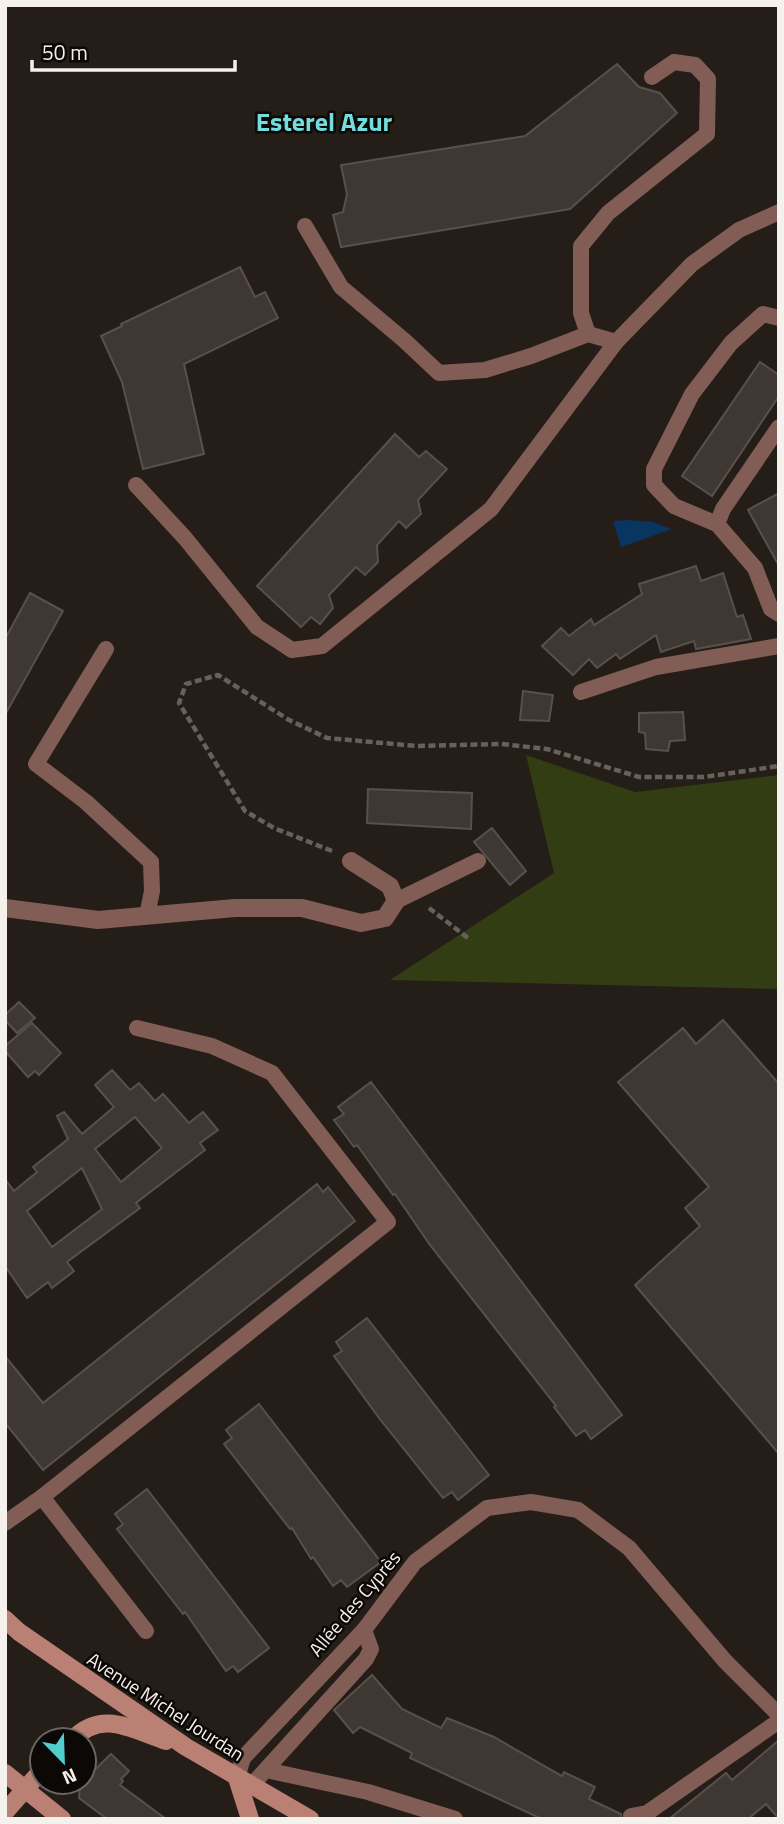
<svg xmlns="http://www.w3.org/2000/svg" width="784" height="1824" font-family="'Titillium Web',sans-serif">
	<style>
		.green { fill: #323d13 }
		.water { fill: #083661 }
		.building { fill: #3f3832; stroke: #58504b; stroke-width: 2; fill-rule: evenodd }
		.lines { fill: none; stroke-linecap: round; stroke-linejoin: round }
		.path { stroke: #67615c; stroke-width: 4.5; stroke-dasharray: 7 3.5; stroke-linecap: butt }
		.lane { stroke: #825d55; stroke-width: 16 }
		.street { stroke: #825d55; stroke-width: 18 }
		.secondary { stroke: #ba8074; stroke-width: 18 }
		.labels { text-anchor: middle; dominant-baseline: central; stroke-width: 5; stroke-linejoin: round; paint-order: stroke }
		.street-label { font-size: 19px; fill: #f5f1ed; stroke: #0b0806 }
		.district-label { font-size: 26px; font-weight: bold; fill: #71dddd; stroke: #0b0806 }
	</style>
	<rect width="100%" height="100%" fill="#241d18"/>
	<!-- green -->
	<polygon class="green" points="526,755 635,792 779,775 779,989 390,980 554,873"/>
	<!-- water -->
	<polygon class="water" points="629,520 652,522 672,529 621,547 613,521"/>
	<!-- building -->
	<g class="building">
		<polygon points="617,64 639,87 660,93 677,113 570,209 341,247 333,215 343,212 347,194 341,165 525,136"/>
		<polygon points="240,267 255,297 265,292 278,318 184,364 204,454 143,469 122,382 101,336 122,326 121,324"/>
		<polygon points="760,362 779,375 779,396 712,496 682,476"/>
		<polygon points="395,434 419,457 426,451 447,469 418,500 421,514 406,528 399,521 377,545 378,562 365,575 356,567 329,595 333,608 320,624 311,617 301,627 257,586"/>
		<polygon points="779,493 779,566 748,510"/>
		<polygon points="696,566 701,581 723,573 737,617 743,615 751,639 696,649 694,641 661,652 656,635 620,659 616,654 597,668 589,659 573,675 542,646 561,628 569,636 591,619 594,625 642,594 639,584"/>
		<polygon points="30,593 63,611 5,715 5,639"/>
		<polygon points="523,691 553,695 549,721 520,720"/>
		<polygon points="683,712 685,740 670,741 668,751 646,749 645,733 639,732 639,713"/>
		<polygon points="368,789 472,793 471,829 367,823"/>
		<polygon points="492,828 526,871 510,885 474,842"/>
		<polygon points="19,1002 35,1018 17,1033 5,1020 5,1015"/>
		<polygon points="723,1020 779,1084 779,1454 635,1285 700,1226 685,1208 709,1187 618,1082 683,1028 696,1044"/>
		<polygon points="32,1023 61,1053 39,1075 35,1071 28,1077 5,1051 5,1046"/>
		<path d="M112,1070L130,1090L139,1083L155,1101L163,1094L189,1123L203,1112L218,1130L200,1143L205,1150L136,1203L140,1208L67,1262L74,1271L52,1288L48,1282L27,1298L5,1266V1179L14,1191L37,1172L33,1167L68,1139L57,1116L64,1112L82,1134L114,1107L95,1085ZM135,1117L162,1148L121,1182L95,1149ZM82,1168L102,1209L52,1247L27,1211Z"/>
		<polygon points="371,1082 622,1415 591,1439 585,1430 576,1436 554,1407 556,1406 430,1245 395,1194 393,1195 357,1145 354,1147 334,1120 344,1114 338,1107"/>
		<polygon points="317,1184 323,1192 328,1187 355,1221 43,1470 5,1423 5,1356 43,1403"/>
		<polygon points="367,1318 489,1475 458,1500 452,1492 443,1498 379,1418 334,1356 342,1351 336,1342"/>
		<polygon points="259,1404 381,1562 347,1587 341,1580 333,1586 313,1557 311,1559 292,1528 290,1529 224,1444 232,1438 226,1430"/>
		<polygon points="147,1489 269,1648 238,1672 233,1666 226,1671 185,1612 183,1614 117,1529 123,1524 115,1514"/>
		<polygon points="372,1675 402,1709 441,1728 447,1718 494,1737 562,1776 564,1772 595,1787 589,1799 621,1814 621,1819 542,1819 410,1758 412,1753 360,1727 353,1733 334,1710"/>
		<polygon points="779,1740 779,1819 766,1804 748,1819 669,1819 726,1773 732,1780"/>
		<polygon points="111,1754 129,1771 121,1779 123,1781 120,1785 166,1819 107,1819 79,1798 80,1784"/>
	</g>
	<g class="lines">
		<!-- path -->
		<g class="path">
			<polyline points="332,851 274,828 245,811 179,703 186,684 218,675 289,720 327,738 416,746 501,744 547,749 639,777 704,777 779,766"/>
			<polyline points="429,908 468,938"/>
		</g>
		<!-- lane -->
		<g class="lane">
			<polyline points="305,226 341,287 405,341 439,373 485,370 531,356 588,334 616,342"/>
			<polyline points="779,318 763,314 731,343 692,394 654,469 654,485 674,506 717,524 755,568 771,609 779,614"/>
			<polyline points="588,334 581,313 581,246 608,213 707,134 708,79 695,65 674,62 652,77"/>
			<polyline points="136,485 185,538 257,627 292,650 322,646 491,509 616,342 692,264 739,230 779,212"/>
			<polyline points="717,524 723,509 779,427"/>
			<polyline points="106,649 36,764 86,802 151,862 152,891 147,916"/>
			<polyline points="581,692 656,667 779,646"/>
			<polyline points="396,901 478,861"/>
			<polyline points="42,1497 146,1631"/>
			<polyline points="5,1523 42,1497 388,1222 272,1073 212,1046 137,1028"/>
			<polyline points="266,1770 368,1792 455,1819"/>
			<polyline points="237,1778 243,1758 364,1630 415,1562 487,1508 531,1502 578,1510 629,1548 725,1661 779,1715"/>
			<polyline points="251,1786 366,1659 371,1649 364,1630"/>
			<polyline points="631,1816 647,1813 779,1721"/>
		</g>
		<!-- street -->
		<polyline class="street" points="5,908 98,920 235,908 302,908 361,923 385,918 396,901 390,886 351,861"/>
		<!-- secondary -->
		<g class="secondary">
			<polyline points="5,1619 19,1632 186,1747 310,1819"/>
			<path d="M72,1740C102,1709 130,1729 166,1741"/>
			<polyline points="5,1773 62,1819"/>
			<polyline points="237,1778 250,1819"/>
			<polyline points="5,1812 42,1770"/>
		</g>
	</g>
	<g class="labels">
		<!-- street labels -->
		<g class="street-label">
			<text transform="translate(354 1603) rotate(-50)">Allée des Cyprès</text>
			<text transform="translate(166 1706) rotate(33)">Avenue Michel Jourdan</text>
		</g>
		<!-- district labels -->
		<g class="district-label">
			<text x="324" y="121">Esterel Azur</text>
		</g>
	</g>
	<!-- border -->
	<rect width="784" height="1824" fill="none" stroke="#f5f1ed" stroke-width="14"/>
	<!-- north arrow -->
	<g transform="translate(63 1761) rotate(157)"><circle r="33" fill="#0b0806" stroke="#696562" stroke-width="2"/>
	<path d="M0-5L12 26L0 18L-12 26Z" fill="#52cdcd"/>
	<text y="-10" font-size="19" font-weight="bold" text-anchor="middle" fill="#f5f1ed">N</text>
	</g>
	<!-- scale -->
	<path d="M32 60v10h203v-10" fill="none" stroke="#f5f1ed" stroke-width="3.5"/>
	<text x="42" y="60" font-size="21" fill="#f5f1ed" stroke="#0b0806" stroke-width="5" paint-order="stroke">50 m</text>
</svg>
